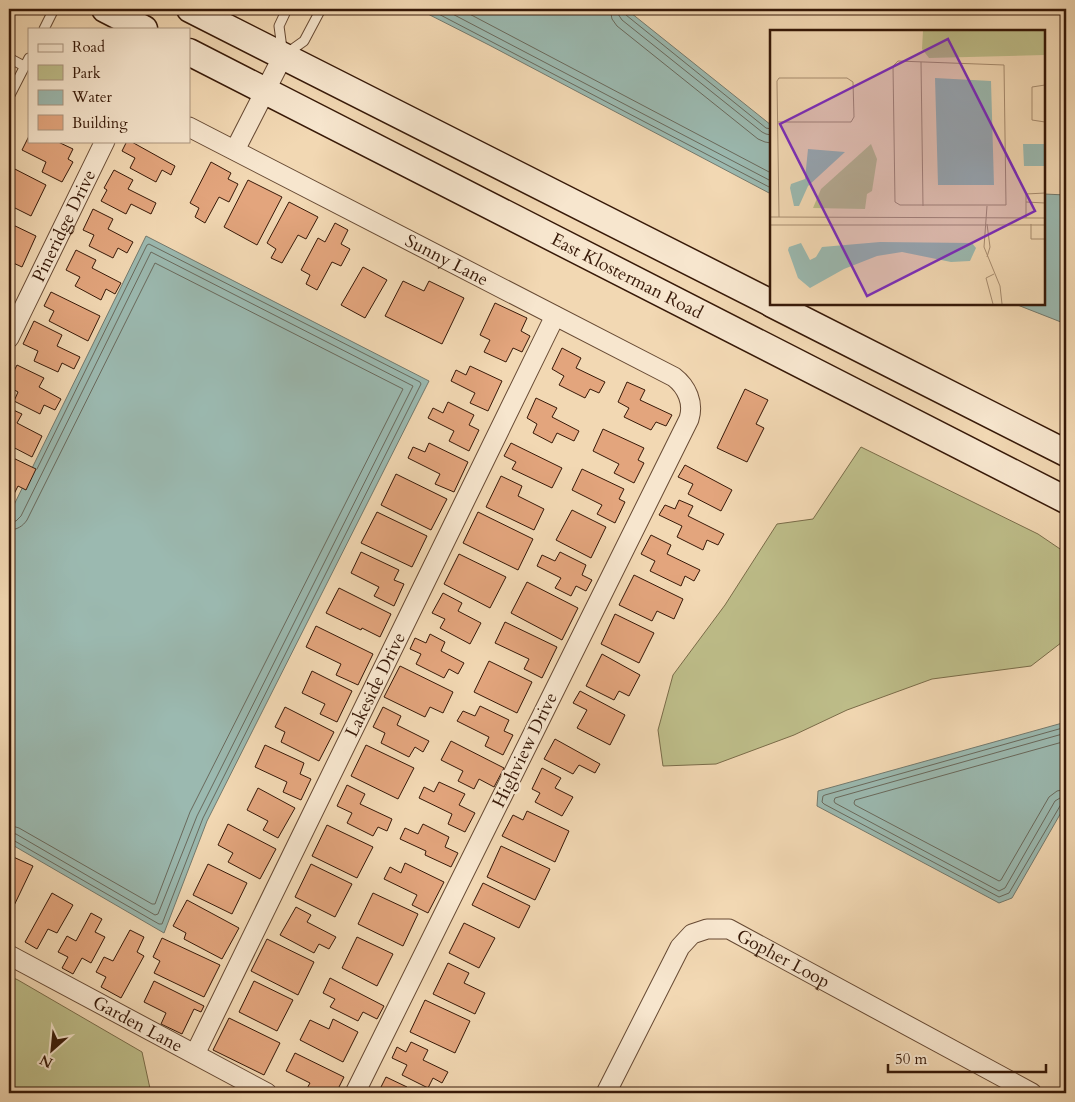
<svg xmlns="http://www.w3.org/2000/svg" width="1075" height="1102" font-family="Cardo,serif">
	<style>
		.green { fill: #bebe8a; stroke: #7a6c49 }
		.water { fill: #9bb9b0; stroke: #73796d }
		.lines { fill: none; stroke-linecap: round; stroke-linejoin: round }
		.shore { stroke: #69695c; stroke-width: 1 }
		.building { fill: #e3a57d; stroke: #371908 }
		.service-casing { stroke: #664933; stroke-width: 11 }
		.minor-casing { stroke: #664933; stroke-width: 21 }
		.secondary-casing { stroke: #371908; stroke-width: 29 }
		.service { stroke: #f7e6ce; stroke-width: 9 }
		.minor { stroke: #f7e6ce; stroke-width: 19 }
		.secondary { stroke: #f7e6ce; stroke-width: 26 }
		.labels { text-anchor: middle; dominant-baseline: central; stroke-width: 5; stroke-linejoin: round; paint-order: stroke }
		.street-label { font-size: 18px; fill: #371908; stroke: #f7e6ce }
		.inset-road { fill: none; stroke: #a78c6f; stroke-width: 1 }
		.view { fill: #7b2cbf; fill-opacity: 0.15; stroke: #7b2cbf; stroke-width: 2.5 }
		.inset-edge { fill: none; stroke: #371908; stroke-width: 2.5 }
	</style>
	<rect width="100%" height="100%" fill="#f2d8b3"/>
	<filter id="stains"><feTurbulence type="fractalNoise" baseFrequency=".004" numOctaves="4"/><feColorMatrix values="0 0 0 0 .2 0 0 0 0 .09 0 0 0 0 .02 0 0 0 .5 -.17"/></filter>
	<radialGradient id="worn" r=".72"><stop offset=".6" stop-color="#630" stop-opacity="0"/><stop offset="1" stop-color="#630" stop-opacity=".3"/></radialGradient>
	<!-- green -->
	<g class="green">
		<polygon points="861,447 1038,534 1066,553 1066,639 1031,666 932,679 847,710 794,735 716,764 663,766 658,730 673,675 725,605 777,524 813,519"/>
		<polygon points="9,976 18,980 142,1052 151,1093 9,1093"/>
	</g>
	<!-- water -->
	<g class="water">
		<polygon points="418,9 626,9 771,125 771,194 489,45"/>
		<polygon points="1044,194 1066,195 1066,324 1015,304 1044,304"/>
		<polygon points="146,236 429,381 207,821 164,933 9,843 9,515"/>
		<polygon points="1066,722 1066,804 1012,898 999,903 817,806 818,791"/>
	</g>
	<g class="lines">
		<!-- shore -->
		<g class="shore">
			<polyline points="429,9 771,188"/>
			<polyline points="443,9 771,181"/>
			<polyline points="460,9 771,173"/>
			<polyline points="610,9 612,19 617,26 758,139 765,142 771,143"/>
			<polyline points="618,9 618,14 622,20 762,132 766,134 771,135"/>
			<polyline points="624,9 624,12 626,15 766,128 771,129"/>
			<polyline points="9,522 16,521 21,516 151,252 413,386 197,816 158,914 155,915 16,834 9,833"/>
			<path d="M9,530C17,530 23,526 27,520L155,263L403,389L190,812L155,904H152L19,828L9,825"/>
			<polyline points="1066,727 825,795 823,796 822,802 824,804 999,897 1009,893 1060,806 1062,803 1066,803"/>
			<polyline points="1066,733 835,798 834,801 835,803 999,891 1005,888 1055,801 1060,798 1066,797"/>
			<polyline points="1066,741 855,800 854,803 855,805 999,881 1001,880 1049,797 1057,791 1066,789"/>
			<polyline points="9,839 13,840 159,924 162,924 203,818 421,384 420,382 149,244 147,245 37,469"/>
		</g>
	</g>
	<!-- building -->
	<g class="building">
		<polygon points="29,136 29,141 56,141 73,149 68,159 73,162 62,182 42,172 46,162 22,150"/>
		<polygon points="127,141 130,141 175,166 171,175 162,170 156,182 130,168 135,158 122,151"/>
		<polygon points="211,162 231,173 228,179 238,184 229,202 219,197 205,223 195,217 199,208 190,203"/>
		<polygon points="9,166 46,185 31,216 9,205"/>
		<polygon points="114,170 133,180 128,189 156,203 151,214 131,204 126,214 101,201 107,190 104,188"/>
		<polygon points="248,180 282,197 257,245 224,227"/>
		<polygon points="289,202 318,217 306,239 298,235 282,263 271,258 276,249 267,243"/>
		<polygon points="93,209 113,219 108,229 133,242 127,253 118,248 113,258 89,246 94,235 83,230"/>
		<polygon points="9,223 36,236 22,267 9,261"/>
		<polygon points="335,223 348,230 341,244 350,249 341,266 332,262 317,290 306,284 310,275 301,270 318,238 325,242"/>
		<polygon points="76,250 96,260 92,268 121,283 115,294 106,289 101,300 75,286 80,277 66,270"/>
		<polygon points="363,267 387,280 365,318 341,305"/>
		<polygon points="403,281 424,291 429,281 464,298 442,344 385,316"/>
		<polygon points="51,292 100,316 88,341 49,321 54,311 44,306"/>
		<polygon points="495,303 527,318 521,331 530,336 522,352 513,348 506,362 484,352 490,340 480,335"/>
		<polygon points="34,321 62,335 57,346 80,357 74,369 62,363 58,372 34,361 38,351 23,344"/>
		<polygon points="562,348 581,358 576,368 605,382 599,393 590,389 585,398 559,385 564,376 552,369"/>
		<polygon points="17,365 44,378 39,387 61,399 55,410 44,405 40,414 14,401 18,392 9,387 9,381"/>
		<polygon points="470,366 502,381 488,411 470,403 475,393 451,381 456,370 466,375"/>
		<polygon points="627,382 645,390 640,400 672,415 666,426 656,422 651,430 624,417 629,408 618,402"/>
		<polygon points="745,389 768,400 756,424 764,428 747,462 717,448"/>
		<polygon points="536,398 557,408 552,417 579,431 574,441 557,433 552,443 533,433 537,424 527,418"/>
		<polygon points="448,402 474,415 469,425 479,430 469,451 449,441 454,431 428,418 433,408 443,413"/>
		<polygon points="9,408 22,414 17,423 42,436 32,457 9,445"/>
		<polygon points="603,429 644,448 638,460 644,463 634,483 614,473 619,464 593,451"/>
		<polygon points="429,443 468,462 454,492 435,484 440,474 408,458 413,447 425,452"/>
		<polygon points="511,443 562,468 552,488 512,469 516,462 504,456"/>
		<polygon points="9,456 36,469 26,490 18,486 13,496 9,494"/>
		<polygon points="685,465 732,490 721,511 688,494 693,484 678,477"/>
		<polygon points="582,469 624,489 619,499 625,502 615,523 597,514 602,505 572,490"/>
		<polygon points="396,474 447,499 431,530 381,505"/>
		<polygon points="501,476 522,486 518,496 544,509 534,530 486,507"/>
		<polygon points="679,500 693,506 688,516 724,534 718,545 707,540 703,550 677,537 682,526 659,515 665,505 675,509"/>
		<polygon points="572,510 606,527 591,558 556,540"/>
		<polygon points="377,512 427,536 412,567 361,543"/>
		<polygon points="478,512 533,539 518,570 463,543"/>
		<polygon points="651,535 671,545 667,554 700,570 694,581 685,576 681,586 650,571 655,561 641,554"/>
		<polygon points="361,552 399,570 394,580 404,584 394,606 374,596 379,587 351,573"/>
		<polygon points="560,552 586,565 582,575 592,580 586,591 576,586 571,596 555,588 561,578 537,566 542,555 555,561"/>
		<polygon points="459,554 506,577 490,608 444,584"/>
		<polygon points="634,575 683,599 674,619 657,611 652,621 619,605"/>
		<polygon points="527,582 578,608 562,640 511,613"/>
		<polygon points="339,588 391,614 380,637 362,628 361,630 326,613"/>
		<polygon points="443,593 462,603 458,611 481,623 470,644 440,628 445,619 432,613"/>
		<polygon points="615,614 654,633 639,663 601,644"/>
		<polygon points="505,622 557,647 542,678 524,669 529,659 495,643"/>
		<polygon points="316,626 373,654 358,685 336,675 341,664 306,647"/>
		<polygon points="430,634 445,642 441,651 464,663 458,674 449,669 444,678 416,664 421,654 410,649 415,638 426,643"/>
		<polygon points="602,654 640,675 629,696 619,691 614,700 586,686"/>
		<polygon points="489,661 532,682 517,713 474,692"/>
		<polygon points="400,666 453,692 443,713 430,707 425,717 384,697"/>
		<polygon points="312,671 352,691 337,722 320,714 325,704 302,693"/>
		<polygon points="580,691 625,715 610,745 577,728 587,710 573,703"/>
		<polygon points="480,706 509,720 504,731 513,735 503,755 485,746 489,737 457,721 463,711 475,716"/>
		<polygon points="285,707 334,732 319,761 281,742 285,732 275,727"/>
		<polygon points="383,707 401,716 397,725 429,741 423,752 415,747 409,757 381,743 385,733 373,727"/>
		<polygon points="555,739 600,764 595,773 579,765 573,774 544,759"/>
		<polygon points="451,741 504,768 494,787 479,779 474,789 458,781 463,771 441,760"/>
		<polygon points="265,745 304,763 300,774 311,779 301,800 283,792 287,782 255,767"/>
		<polygon points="366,745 414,768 398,799 351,776"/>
		<polygon points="542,768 561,778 555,788 573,797 562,816 535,802 540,793 532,789"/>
		<polygon points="439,782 465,794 459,805 475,813 465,832 448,824 452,814 419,798 424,787 434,792"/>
		<polygon points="347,785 365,794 360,804 392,819 387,831 378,827 373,836 347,823 352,813 337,806"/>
		<polygon points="258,788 295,808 278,838 263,830 268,821 247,810"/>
		<polygon points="527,811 569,831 555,862 502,836 513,815 523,820"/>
		<polygon points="228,824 276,849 260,879 228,862 233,853 218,845"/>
		<polygon points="423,824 449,837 445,847 458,853 451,867 425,855 426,851 400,839 405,828 418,834"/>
		<polygon points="327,825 373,847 357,878 312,856"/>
		<polygon points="501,846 550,869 535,900 487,877"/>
		<polygon points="9,855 33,866 9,916"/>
		<polygon points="405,863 444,882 428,913 412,905 417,895 384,879 390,867 401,873"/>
		<polygon points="208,864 247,883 232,914 193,895"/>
		<polygon points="311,864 352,884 335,917 295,897"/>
		<polygon points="483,883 530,906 519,928 472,905"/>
		<polygon points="52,893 73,905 57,933 48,929 37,949 25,942"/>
		<polygon points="373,893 418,914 403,946 358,924"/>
		<polygon points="187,900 239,928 222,959 184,939 186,933 173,926"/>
		<polygon points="296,907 311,915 307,922 336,937 329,949 319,944 314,953 280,935"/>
		<polygon points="91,913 102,919 95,932 105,937 91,963 82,958 73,974 62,968 68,957 58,952 67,936 76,941"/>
		<polygon points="464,923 495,938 479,968 449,953"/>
		<polygon points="130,930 144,937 137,952 144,956 121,998 101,987 106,977 96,972 104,957 113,961"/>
		<polygon points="357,937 393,954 377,986 342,968"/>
		<polygon points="162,938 220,965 204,997 154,973 160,961 153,957"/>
		<polygon points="267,939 314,962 298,995 251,971"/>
		<polygon points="448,963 469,973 464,983 485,993 475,1014 433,994"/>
		<polygon points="330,978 384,1006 377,1019 363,1012 358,1021 330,1007 335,999 323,993"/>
		<polygon points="154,981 204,1006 201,1012 194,1009 182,1034 161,1024 166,1013 144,1002"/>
		<polygon points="254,981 293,1000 277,1031 239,1012"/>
		<polygon points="425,1000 470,1021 455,1053 410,1032"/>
		<polygon points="229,1018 280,1043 264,1075 213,1050"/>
		<polygon points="333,1019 358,1032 343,1062 300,1040 310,1020 329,1029"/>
		<polygon points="411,1042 428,1050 423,1060 448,1072 442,1083 433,1078 428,1088 402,1075 407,1065 392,1058 397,1047 406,1052"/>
		<polygon points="295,1053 344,1077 336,1093 333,1093 326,1090 325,1093 309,1093 305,1092 310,1083 286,1071"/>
		<polygon points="386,1077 407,1087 404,1093 378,1093"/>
	</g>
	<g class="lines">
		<!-- service casing -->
		<g class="service-casing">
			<g id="service">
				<polyline points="287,9 279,26 283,56 304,41 321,9"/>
				<polyline points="44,29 54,9"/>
				<polyline points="9,58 24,66"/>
				<polyline points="9,97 29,58"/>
			</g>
		</g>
		<!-- minor casing -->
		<g class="minor-casing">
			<g id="minor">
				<path id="s1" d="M189,127L674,377C687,387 694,403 689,419L355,1093"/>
				<polyline points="235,150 283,56"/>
				<path id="s2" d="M9,338L105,141"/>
				<path id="s3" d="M9,955L267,1093"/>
				<path id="s4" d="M195,1054L555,316"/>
				<path id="s5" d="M606,1093L680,947L692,934L707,929H729L1032,1093"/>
			</g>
		</g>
		<!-- secondary casing -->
		<g class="secondary-casing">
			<g id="secondary">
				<polyline points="105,9 144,29"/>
				<polyline points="190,9 771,303"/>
				<path id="s6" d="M189,52L1066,500"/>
				<polyline points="772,304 1066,453"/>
			</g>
		</g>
		<!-- service -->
		<use href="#service" class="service"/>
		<!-- minor -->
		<use href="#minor" class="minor"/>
		<!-- secondary -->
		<use href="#secondary" class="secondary"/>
	</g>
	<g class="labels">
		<!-- street labels -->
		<g class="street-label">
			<text stroke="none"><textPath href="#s2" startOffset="125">Pineridge Drive</textPath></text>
			<text stroke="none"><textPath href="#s1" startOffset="290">Sunny Lane</textPath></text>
			<text stroke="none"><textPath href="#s6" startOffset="492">East Klosterman Road</textPath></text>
			<text stroke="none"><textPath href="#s4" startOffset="411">Lakeside Drive</textPath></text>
			<text transform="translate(525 750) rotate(-64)">Highview Drive</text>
			<text stroke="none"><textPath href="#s5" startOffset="281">Gopher Loop</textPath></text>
			<text stroke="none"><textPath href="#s3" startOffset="146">Garden Lane</textPath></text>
		</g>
	</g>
	<!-- overview -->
	<g transform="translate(770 30)">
		<rect width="275" height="275" fill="#f2d8b3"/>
		<path d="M153,1H275V25L159,28L152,19ZM101,114L107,129L102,161L97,164L95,179L43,178L51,159Z" fill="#bebe8a"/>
		<path d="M165,48L221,51L224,155H168ZM253,114H275V136H254ZM38,119L75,122L38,156L29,176H24L20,158L21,154L35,149ZM110,212L202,213L206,218L200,231L181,232L132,222L107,226L74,239L40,258L28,248L18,220L19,217L31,213L40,230L46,227L52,217Z" fill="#9bb9b0"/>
		<path class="inset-road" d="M128,31L234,35L236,175H130L125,172L123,36ZM151,32L153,176M275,55L262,57V90L275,92M8,92H81L84,87L83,52L77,48H9L7,51L9,187M256,172L275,173M217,176L214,217L230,256L232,274M0,187L275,188M256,188V164L275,163M217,194L220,217L217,227M261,194V209H275M0,195H275M223,274L216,248L224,244"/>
		<path class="view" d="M178,9L265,181L97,266L10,94Z"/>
		<rect width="275" height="275" class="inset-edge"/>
	</g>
	<!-- margin -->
	<rect width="1075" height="1102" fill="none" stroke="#f2d8b3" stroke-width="30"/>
	<rect x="10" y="10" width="1055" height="1082" fill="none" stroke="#371908" stroke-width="2.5"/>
	<rect x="15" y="15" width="1045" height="1072" fill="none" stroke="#371908"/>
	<!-- legend -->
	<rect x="28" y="28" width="162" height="115" fill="#f7e6ce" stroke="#aa947f"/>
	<rect x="38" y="44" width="25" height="8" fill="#f7e6ce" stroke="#aa947f"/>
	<text x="72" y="52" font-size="15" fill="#371908">Road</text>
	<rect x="38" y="65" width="25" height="15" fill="#bebe8a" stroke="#aa947f"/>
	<text x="72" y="78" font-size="15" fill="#371908">Park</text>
	<rect x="38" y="90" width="25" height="15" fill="#9bb9b0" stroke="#aa947f"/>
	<text x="72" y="102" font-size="15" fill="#371908">Water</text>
	<rect x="38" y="115" width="25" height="15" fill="#e3a57d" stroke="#aa947f"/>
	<text x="72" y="128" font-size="15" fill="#371908">Building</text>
	<!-- north arrow -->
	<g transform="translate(52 1050) rotate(207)" stroke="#f7e6ce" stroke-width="4" paint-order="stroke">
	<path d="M0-4L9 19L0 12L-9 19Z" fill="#371908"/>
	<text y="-8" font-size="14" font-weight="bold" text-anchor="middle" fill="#371908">N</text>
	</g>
	<!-- scale -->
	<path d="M888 1064v8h158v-8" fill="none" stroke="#371908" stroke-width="2.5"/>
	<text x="895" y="1064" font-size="15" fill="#371908" stroke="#f7e6ce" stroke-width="4" paint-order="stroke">50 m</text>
	<rect width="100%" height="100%" filter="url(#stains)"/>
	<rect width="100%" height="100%" fill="url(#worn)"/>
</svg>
